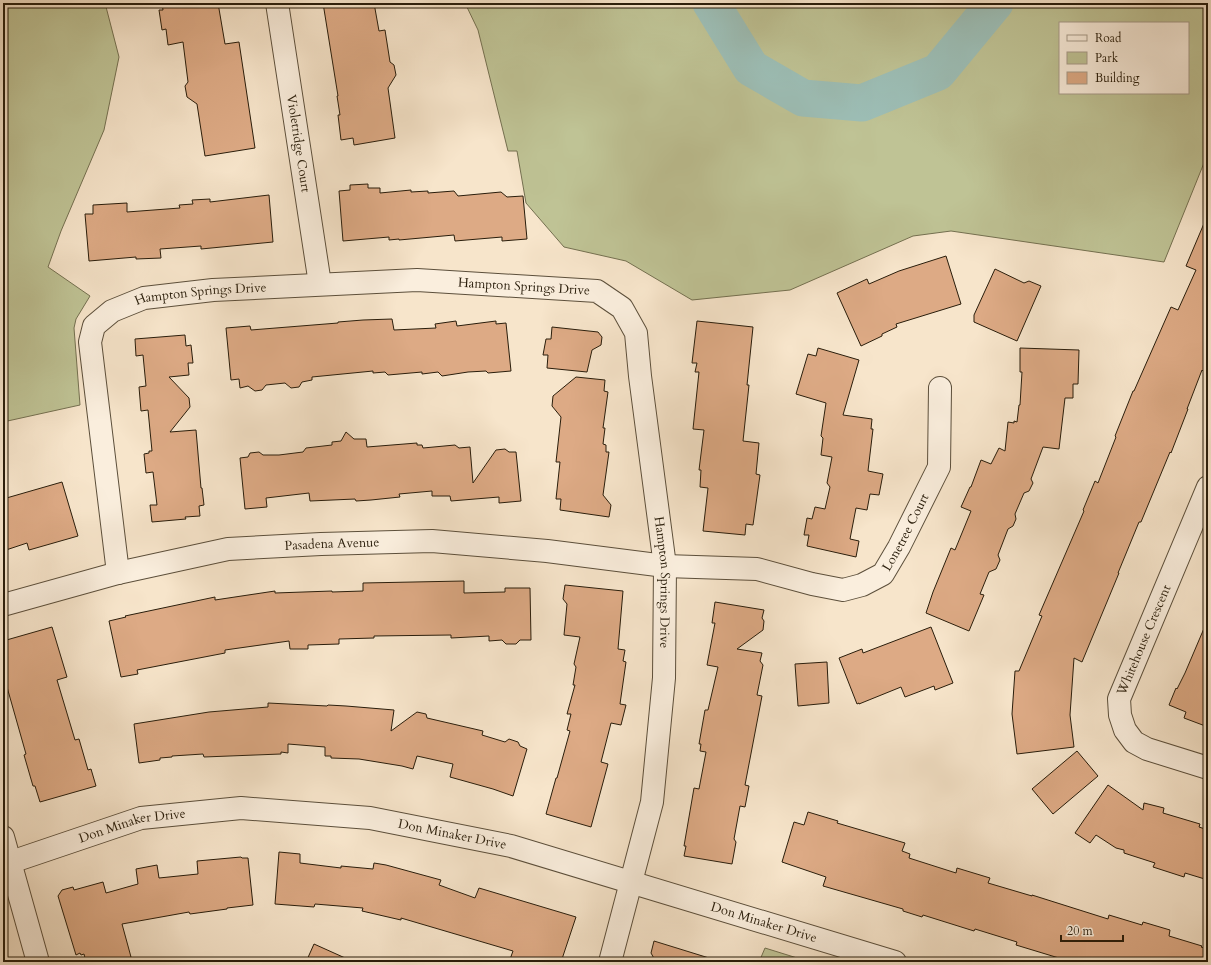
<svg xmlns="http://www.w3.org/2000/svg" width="1211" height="965" font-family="Cardo,serif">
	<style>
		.green { fill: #bfc395; stroke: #747050; fill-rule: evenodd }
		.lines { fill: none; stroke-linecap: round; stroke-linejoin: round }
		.river { stroke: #9dbfb7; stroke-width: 37 }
		.building { fill: #ddaa85; stroke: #291d0b }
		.minor-casing { stroke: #5c4f3b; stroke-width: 24 }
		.minor { stroke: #faeedd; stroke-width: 22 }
		.labels { text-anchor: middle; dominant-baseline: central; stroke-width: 3.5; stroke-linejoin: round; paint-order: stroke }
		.street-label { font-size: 13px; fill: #291d0b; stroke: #faeedd }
	</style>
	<rect width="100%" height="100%" fill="#f7e5cb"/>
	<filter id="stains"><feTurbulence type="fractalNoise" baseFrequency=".005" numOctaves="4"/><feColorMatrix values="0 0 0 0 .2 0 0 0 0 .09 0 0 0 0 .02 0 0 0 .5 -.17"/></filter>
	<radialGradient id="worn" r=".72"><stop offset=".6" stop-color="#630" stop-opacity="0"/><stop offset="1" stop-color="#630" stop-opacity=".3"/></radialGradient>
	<!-- green -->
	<g class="green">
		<polygon points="3,3 105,3 119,57 104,130 61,231 48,267 90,296 76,319 74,328 80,405 3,422"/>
		<path d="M465,3H1208V153L1164,262L951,231L913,236L790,290L692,300L626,261L564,247L526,203L517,151H508L478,30ZM1060,23H1188V93H1060Z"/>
		<polygon points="765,948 810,962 759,962"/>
	</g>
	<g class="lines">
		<!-- river -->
		<polyline class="river" points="711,3 751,68 803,98 862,103 938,72 995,3"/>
	</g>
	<!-- building -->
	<g class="building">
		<polygon points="162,3 218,3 225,44 239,42 255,148 205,156 197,104 187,97 185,86 188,82 183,42 168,45 166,29 162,30 159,10 163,10"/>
		<polygon points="323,3 374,3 379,31 385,30 390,62 394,65 396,75 388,88 395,138 354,145 353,138 341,140 338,115 340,115 337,96 338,96"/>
		<polygon points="368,184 368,188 380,188 380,193 411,190 411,192 428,191 428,193 454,191 458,196 501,192 507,197 523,196 527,239 502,241 502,237 455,241 454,235 399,240 399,239 389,240 389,237 343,241 339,191 350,190 350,185"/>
		<polygon points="269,195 273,242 201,249 201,246 160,249 161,258 136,259 136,257 89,261 85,214 93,214 93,205 127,203 127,212 180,208 179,205 193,204 192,200 210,199 210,202"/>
		<polygon points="1208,214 1208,359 1203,371 1202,370 1187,409 1188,409 1171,453 1170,452 1141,522 1139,522 1118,573 1119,573 1082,662 1074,658 1070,715 1074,747 1017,754 1012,714 1015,671 1019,671 1042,616 1039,615 1084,511 1083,510 1095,481 1098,483 1116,437 1115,436 1133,391 1134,391 1171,307 1178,310 1196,270 1186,266"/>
		<polygon points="946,256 961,304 896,324 897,327 882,334 882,336 861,346 837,293 867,279 869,284 899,271"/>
		<polygon points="995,269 1024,283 1029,281 1041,286 1017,341 974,322 974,315"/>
		<polygon points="392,319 394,330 436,328 435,324 456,321 457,326 496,321 496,324 506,323 511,371 488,373 486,371 468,372 442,376 438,372 422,374 422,372 388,375 385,372 373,373 373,371 312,377 312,380 302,382 299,387 291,388 285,383 266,385 262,390 255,391 248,386 240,388 239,379 231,380 226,328 250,326 251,330 338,323 338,322 363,320"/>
		<polygon points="697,321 753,327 747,385 749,385 743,441 759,443 756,474 760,475 753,525 746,524 745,535 703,531 708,488 700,487 701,470 699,470 704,430 693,429 699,372 695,372 697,363 692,363"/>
		<polygon points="552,327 598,332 602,337 601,345 592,350 587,372 547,368 548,355 543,355 546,339 551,339"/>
		<polygon points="185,335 186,346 191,345 193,363 188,363 189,375 169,377 189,398 190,407 170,432 196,430 201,488 202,488 204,505 199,506 200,516 185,517 186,519 152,522 150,505 157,505 153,472 146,473 144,454 149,453 149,451 152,451 148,410 141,411 139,387 146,386 143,355 136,356 135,339"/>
		<polygon points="818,348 859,360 843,415 872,419 871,429 873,429 868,471 883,474 879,495 870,494 867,510 856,508 850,539 859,541 856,557 807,546 809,535 804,535 807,518 812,519 815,507 825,509 830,487 827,483 832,457 821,455 823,438 821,436 826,403 796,394 808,354 816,356"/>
		<polygon points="1020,348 1079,350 1078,384 1073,384 1073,398 1065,398 1059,449 1043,447 1031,479 1033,483 1029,491 1024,493 1015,514 1016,519 1013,526 1008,529 998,555 1000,560 996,569 989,572 980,594 984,595 969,631 926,613 933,592 951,548 955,550 971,511 961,507 970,487 971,487 981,460 991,464 999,448 1005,451 1008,422 1014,423 1014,421 1017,422 1019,405 1020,405 1022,372 1020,372"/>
		<polygon points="576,377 605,380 604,391 608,392 603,428 605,428 603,444 606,445 606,452 609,452 603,495 611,505 609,517 560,510 561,499 556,499 560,462 556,462 561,417 552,406 553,396"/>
		<polygon points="346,432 354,439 366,439 367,447 417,443 417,445 422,445 423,448 455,445 459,448 470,447 473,483 496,450 505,449 509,452 516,452 521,501 499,503 499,497 451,501 450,496 432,496 432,491 399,494 400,497 371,500 356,501 355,499 310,501 309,493 266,498 267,507 245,509 240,458 248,457 250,453 259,452 263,455 279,455 303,452 306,448 332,445 332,442 341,441"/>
		<polygon points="62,482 78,536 29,550 27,543 3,551 3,499"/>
		<polygon points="464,581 464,593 505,592 505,588 530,588 531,640 520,640 516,644 506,644 502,640 489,641 489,636 451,638 451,635 374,636 374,638 339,639 339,644 308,645 308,649 290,649 289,641 225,650 225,653 137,670 138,674 121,677 109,621 126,617 125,616 215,597 215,600 275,591 275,593 332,591 332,592 363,591 363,583"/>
		<polygon points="565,585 623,591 618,649 625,650 623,661 626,662 620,704 626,705 621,725 611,723 601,762 608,764 591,827 546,814 556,778 557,778 570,731 567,730 571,714 567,714 575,685 573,685 576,667 574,664 580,637 564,635 567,604 563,599"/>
		<polygon points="715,602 764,610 762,618 764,621 763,630 737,649 762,653 760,661 763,665 757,695 762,696 745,785 749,786 745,807 740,806 734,839 736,842 732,864 684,856 686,846 684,846 694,788 699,789 706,752 700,751 701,744 699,744 705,710 708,710 718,667 707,665 715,623 712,623"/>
		<polygon points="1208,619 1208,727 1184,718 1186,712 1169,705 1176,688 1177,689 1185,673"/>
		<polygon points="52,627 67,677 57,680 75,740 79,739 88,770 91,769 96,786 40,802 35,786 33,786 24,755 26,754 5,680 3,673 3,641"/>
		<polygon points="931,627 953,683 935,690 934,686 905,697 901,687 859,704 859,703 857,704 839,658 862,649 863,653"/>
		<polygon points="827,662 829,703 798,706 795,664"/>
		<polygon points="268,703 327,706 328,705 346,706 394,710 391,731 417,712 426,714 427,718 483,731 482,735 505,742 509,739 518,742 520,746 527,749 513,796 493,789 450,777 453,764 417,756 413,769 402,766 359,759 331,758 331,756 325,756 325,747 288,744 288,753 281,752 281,754 204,757 203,754 172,756 172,757 160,758 160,760 139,763 134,724 209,712 268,707"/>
		<polygon points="1077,751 1098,776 1053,814 1032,789"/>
		<polygon points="1108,785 1143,810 1144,803 1164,808 1163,813 1200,824 1199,827 1208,830 1208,880 1185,873 1184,877 1153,867 1155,863 1124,853 1124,850 1116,848 1096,835 1090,843 1075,833"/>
		<polygon points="808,812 838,821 837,823 905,843 902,851 910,854 909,858 956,873 957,868 990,878 988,883 1032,896 1032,895 1108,919 1109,915 1142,925 1143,922 1170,930 1169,936 1202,946 1201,947 1208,949 1208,962 1072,962 1016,945 1017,942 975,929 974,931 923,915 922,917 903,911 903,909 823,886 826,877 782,862 794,822 804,825"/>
		<polygon points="279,852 300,854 300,863 341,868 341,866 373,869 374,863 386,865 441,880 439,885 475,898 479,888 576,917 561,962 509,962 513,951 401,918 401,920 362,911 363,908 315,904 314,907 275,904"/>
		<polygon points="241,857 242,858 248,858 253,905 227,908 227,909 190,914 189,912 122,924 131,957 116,962 86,962 84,954 81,955 80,953 76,955 58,896 62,890 73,887 74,890 103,882 106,893 138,884 136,869 157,865 159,878 198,874 197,861"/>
		<polygon points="654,941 709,958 708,962 656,962 651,953"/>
		<polygon points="314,944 354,962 306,962"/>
	</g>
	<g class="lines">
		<!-- minor casing -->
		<g class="minor-casing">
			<g id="minor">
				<path id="s1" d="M277,3L320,284"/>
				<polyline points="1208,487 1119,699 1120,715 1125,730 1134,742 1147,749 1208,768"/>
				<path id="s2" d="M118,573L90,342L94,326L112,311L144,298L213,290L417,280L597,291L622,308L636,333L640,376L665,566L664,678L652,802L610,962"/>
				<path id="s3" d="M3,605L118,573L228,549L321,544L432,541L547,551L665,566L757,569L812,584L843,590L862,585L883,574L899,547L939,467L940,388"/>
				<polyline points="3,837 38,962"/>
				<path id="s4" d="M3,866L11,862L141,818L241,808L370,818L511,846L895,962"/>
			</g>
		</g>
		<!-- minor -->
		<use href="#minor" class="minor"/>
	</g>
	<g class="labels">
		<!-- street labels -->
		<g class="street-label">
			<text stroke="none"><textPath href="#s1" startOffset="142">Violetridge Court</textPath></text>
			<text stroke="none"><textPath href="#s2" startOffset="688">Hampton Springs Drive</textPath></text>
			<text stroke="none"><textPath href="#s2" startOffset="364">Hampton Springs Drive</textPath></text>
			<text stroke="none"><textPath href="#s3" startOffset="942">Lonetree Court</textPath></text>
			<text stroke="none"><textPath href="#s3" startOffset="336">Pasadena Avenue</textPath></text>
			<text stroke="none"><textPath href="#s2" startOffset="1071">Hampton Springs Drive</textPath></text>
			<text transform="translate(1144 640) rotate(-67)">Whitehouse Crescent</text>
			<text stroke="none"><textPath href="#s4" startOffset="136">Don Minaker Drive</textPath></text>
			<text stroke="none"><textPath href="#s4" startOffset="460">Don Minaker Drive</textPath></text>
			<text stroke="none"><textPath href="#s4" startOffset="784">Don Minaker Drive</textPath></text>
		</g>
	</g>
	<!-- margin -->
	<rect width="1211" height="965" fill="none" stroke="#f7e5cb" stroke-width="16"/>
	<rect x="4" y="4" width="1203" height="957" fill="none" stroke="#291d0b" stroke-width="2"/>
	<rect x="8" y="8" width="1195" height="949" fill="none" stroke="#291d0b"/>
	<!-- legend -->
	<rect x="1059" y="22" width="130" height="72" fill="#faeedd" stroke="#a69a89"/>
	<rect x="1067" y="35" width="20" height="6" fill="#faeedd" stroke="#a69a89"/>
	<text x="1095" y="42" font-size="12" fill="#291d0b">Road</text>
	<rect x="1067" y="52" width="20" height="12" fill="#bfc395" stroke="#a69a89"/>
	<text x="1095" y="62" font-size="12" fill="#291d0b">Park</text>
	<rect x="1067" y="72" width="20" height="12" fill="#ddaa85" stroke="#a69a89"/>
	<text x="1095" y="82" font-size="12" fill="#291d0b">Building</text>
	<!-- scale -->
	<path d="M1061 935v6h62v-6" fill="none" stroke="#291d0b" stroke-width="2"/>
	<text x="1067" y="935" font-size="12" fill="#291d0b" stroke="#faeedd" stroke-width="3" paint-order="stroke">20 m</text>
	<rect width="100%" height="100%" filter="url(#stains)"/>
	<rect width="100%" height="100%" fill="url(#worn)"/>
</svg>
